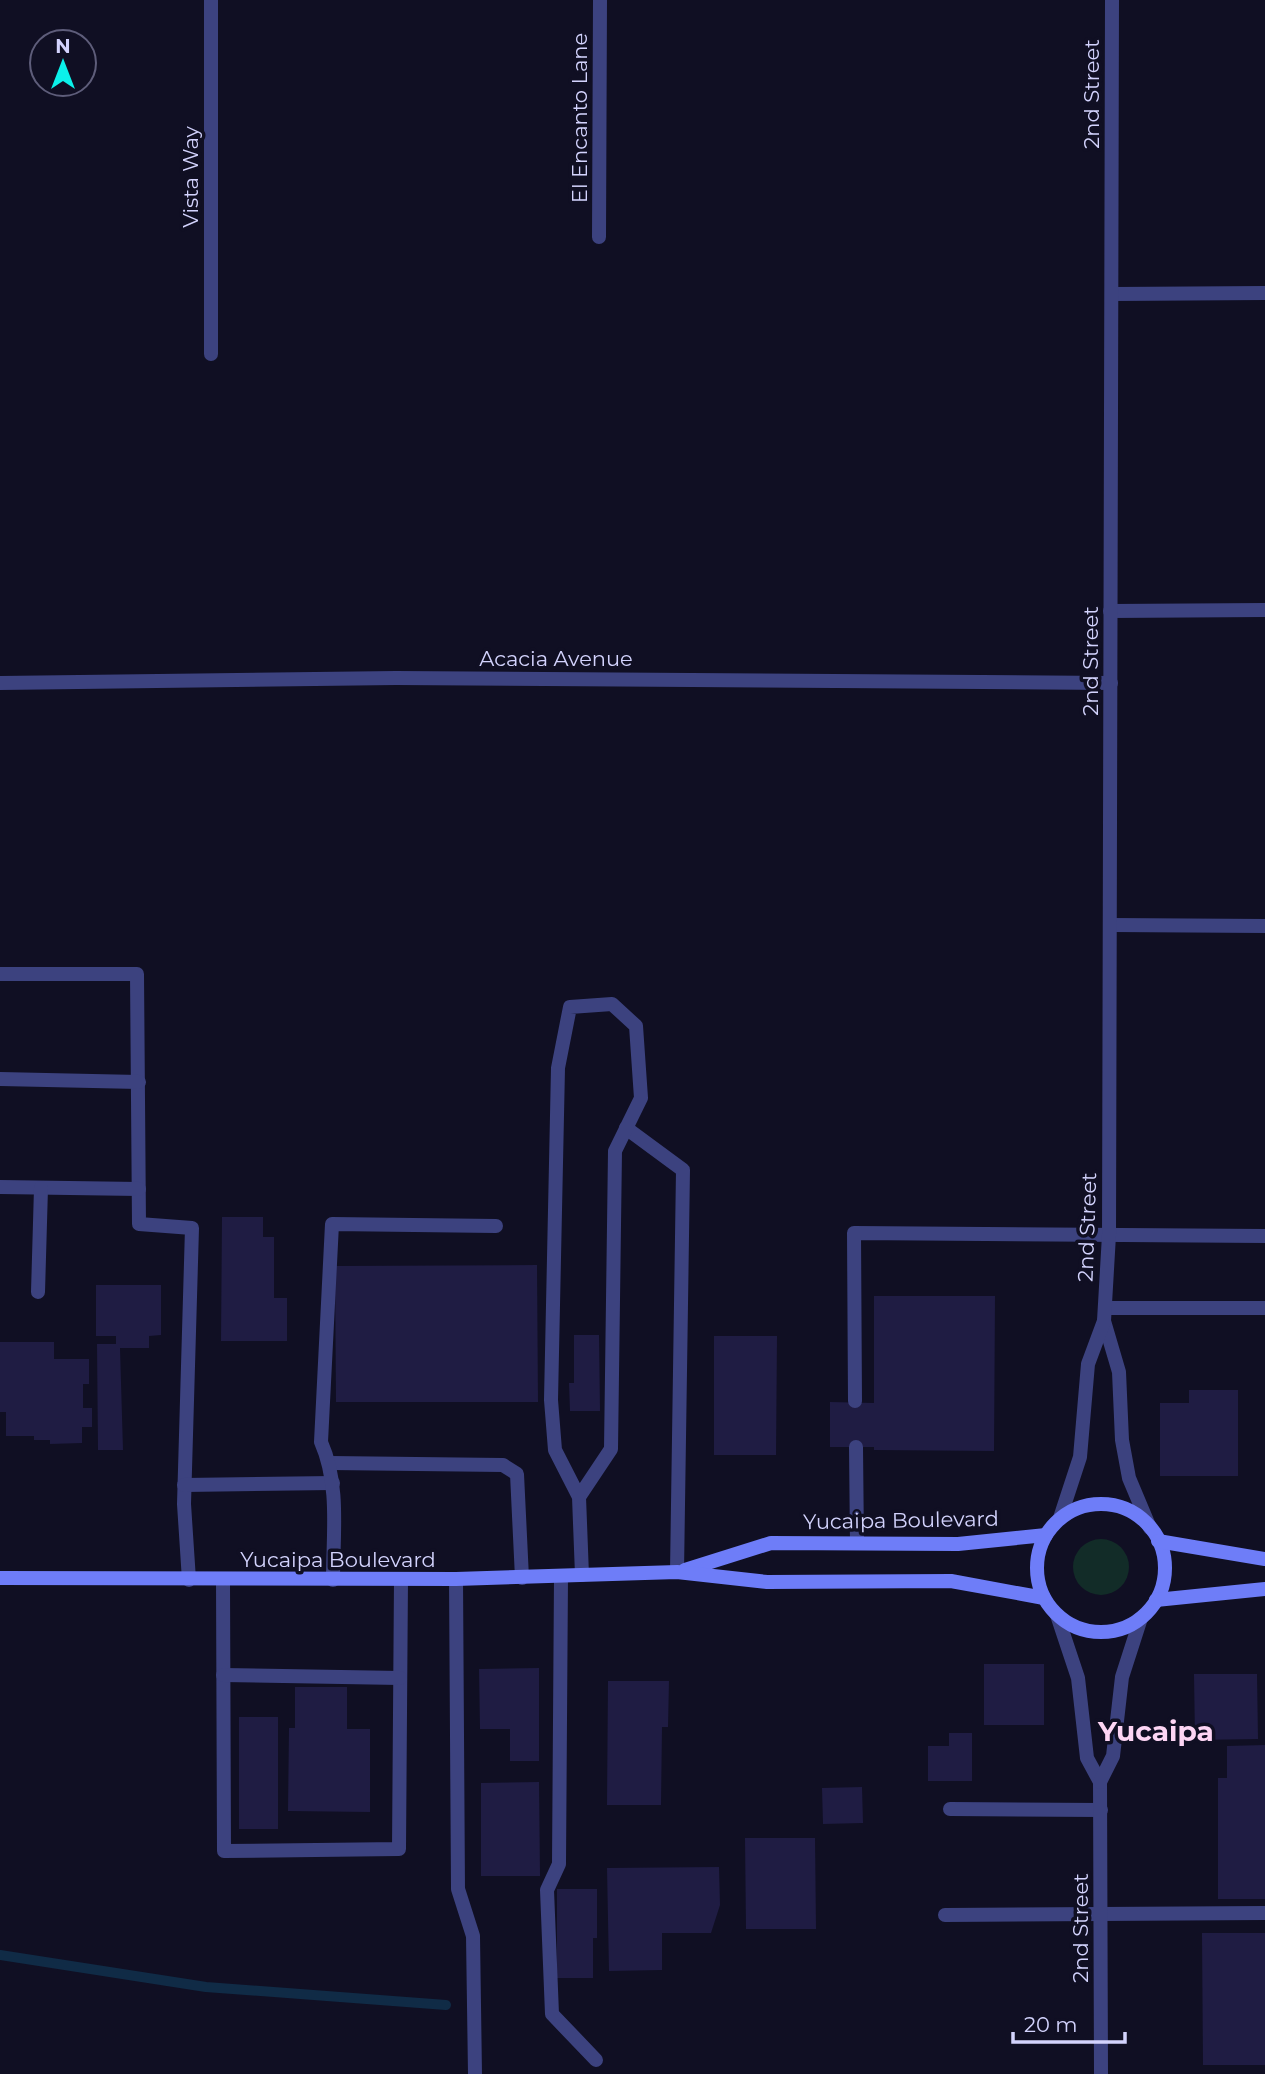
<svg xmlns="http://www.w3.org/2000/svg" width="1265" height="2074" font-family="Montserrat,sans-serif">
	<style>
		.green { fill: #122c28 }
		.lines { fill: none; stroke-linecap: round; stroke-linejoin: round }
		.stream { stroke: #102b46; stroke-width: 10 }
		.building { fill: #1f1c43 }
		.lane { stroke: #3c427f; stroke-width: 14 }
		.street { stroke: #3c427f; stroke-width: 14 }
		.secondary { stroke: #6e7df8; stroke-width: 14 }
		.labels { text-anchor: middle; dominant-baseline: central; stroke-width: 7; stroke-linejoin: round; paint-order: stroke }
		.street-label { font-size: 21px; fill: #d3d3fd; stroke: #100f23 }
		.district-label { font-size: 28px; font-weight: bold; fill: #fdd5f4; stroke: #100f23 }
	</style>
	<rect width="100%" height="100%" fill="#100f23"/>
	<!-- green -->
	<circle class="green" cx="1101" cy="1567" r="28"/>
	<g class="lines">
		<!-- stream -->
		<polyline class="stream" points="0,1955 206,1987 446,2005"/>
	</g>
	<!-- building -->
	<g class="building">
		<polygon points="222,1217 263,1217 263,1237 274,1237 274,1298 287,1298 287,1341 221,1341"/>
		<polygon points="537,1265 538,1402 336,1402 335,1266"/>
		<polygon points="96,1285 161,1285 161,1335 149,1336 149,1348 120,1348 123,1450 98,1450 97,1344 116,1344 116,1336 96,1336"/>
		<polygon points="874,1296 995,1296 994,1451 874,1450 874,1447 830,1447 830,1402 874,1403"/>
		<polygon points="574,1335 599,1335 600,1411 570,1411 569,1383 574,1383"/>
		<polygon points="714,1336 777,1336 776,1455 714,1455"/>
		<polygon points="0,1342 54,1342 54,1359 89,1359 89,1384 83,1384 83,1408 92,1408 92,1427 82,1427 82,1443 50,1444 50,1440 34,1440 34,1436 6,1436 6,1412 0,1412"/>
		<polygon points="1189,1390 1238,1390 1238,1476 1160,1476 1160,1403 1189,1403"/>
		<rect x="984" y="1664" width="60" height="61"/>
		<polygon points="539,1668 539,1761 510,1761 510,1729 480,1729 479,1669"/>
		<polygon points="1194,1674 1257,1674 1258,1739 1195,1740"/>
		<polygon points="608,1681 669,1681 668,1727 662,1727 661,1805 607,1805"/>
		<polygon points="295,1687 347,1687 347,1729 370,1729 370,1812 288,1811 289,1728 295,1728"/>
		<rect x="239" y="1717" width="39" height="112"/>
		<polygon points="949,1733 972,1733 972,1781 928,1781 928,1746 949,1746"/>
		<polygon points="1265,1745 1265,1899 1218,1899 1218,1778 1227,1778 1227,1746"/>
		<polygon points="539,1782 540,1876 481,1876 481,1783"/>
		<polygon points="862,1787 863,1823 823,1824 822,1788"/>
		<polygon points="745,1838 815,1838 816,1929 746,1929"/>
		<polygon points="719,1867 720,1905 711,1933 662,1933 662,1970 609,1971 607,1868"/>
		<polygon points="557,1889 597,1889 597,1938 593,1938 593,1978 557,1978"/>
		<polygon points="1202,1933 1265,1933 1265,2065 1203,2065"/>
	</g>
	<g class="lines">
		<!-- lane -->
		<g class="lane">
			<polyline points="1110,611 1265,610"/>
			<polyline points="0,974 137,974 139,1224 192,1228 184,1504 189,1580"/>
			<polyline points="0,1079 139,1082"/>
			<polyline points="626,1128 683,1170 677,1572"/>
			<polyline points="0,1187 139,1189"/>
			<polyline points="38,1292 41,1188"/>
			<polyline points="1105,1308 1265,1308"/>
			<polyline points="855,1401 854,1233 1265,1236"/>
			<polyline points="856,1447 857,1543"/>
			<polyline points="330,1463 503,1465 517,1474 522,1578"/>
			<polyline points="184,1485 333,1483"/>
			<polyline points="579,1497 611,1449 615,1151 641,1098 636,1026 612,1004 570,1007 558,1068 551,1400 555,1450 579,1497 582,1575"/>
			<polyline points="561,1577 559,1864 547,1890 552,2014 596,2060"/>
			<polyline points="456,1579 458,1889 473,1936 475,2074"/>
			<polyline points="223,1580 224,1851 399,1849 401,1579"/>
			<path d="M333,1580C333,1534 340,1485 321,1442L332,1224L496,1226"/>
			<polyline points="223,1675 400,1678"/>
			<polyline points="950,1809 1101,1810"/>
			<polyline points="945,1915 1265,1913"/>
		</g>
		<!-- street -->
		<g class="street">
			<polyline points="599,237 600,0"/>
			<polyline points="1113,294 1265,293"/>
			<polyline points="211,354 211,0"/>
			<polyline points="0,683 396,678 1111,683"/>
			<polyline points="1112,925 1265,926"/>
			<polyline points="1104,1321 1119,1372 1122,1440 1129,1478 1150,1528"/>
			<polyline points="1060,1518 1080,1457 1088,1364 1104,1321 1109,1235 1112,0"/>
			<polyline points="1057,1615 1078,1678 1087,1758 1100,1782 1101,2074"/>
			<polyline points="1100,1782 1113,1756 1122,1677 1141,1618"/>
		</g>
		<!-- secondary -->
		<g class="secondary">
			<circle cx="1101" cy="1568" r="64"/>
			<polyline points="1158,1541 1265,1559"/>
			<polyline points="685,1570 771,1543 958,1544 1046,1535"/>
			<polyline points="0,1578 456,1579 677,1572 767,1582 951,1581 1044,1598"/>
			<polyline points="1156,1600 1265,1589"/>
		</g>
	</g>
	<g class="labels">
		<!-- street labels -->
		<g class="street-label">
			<text transform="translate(1091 94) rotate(-90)">2nd Street</text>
			<text transform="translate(579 118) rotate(-90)">El Encanto Lane</text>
			<text transform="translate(190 177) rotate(-90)">Vista Way</text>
			<text x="556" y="658">Acacia Avenue</text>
			<text transform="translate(1090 661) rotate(-90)">2nd Street</text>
			<text transform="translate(1087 1227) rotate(-88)">2nd Street</text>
			<text transform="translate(901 1520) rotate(-1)">Yucaipa Boulevard</text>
			<text x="338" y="1559">Yucaipa Boulevard</text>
			<text transform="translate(1080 1928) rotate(-90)">2nd Street</text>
		</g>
		<!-- district labels -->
		<g class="district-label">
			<text x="1156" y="1731">Yucaipa</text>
		</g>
	</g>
	<!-- north arrow -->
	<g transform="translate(63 63)"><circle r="33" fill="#100f23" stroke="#5e5d7a" stroke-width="2"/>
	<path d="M0-5L12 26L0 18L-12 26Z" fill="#0bf1ea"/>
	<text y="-10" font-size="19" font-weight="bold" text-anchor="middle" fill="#d3d3fd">N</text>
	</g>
	<!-- scale -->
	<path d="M1013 2032v10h112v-10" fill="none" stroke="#d3d3fd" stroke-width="3.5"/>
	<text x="1024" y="2032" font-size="21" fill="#d3d3fd" stroke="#100f23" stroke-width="5" paint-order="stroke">20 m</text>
</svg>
